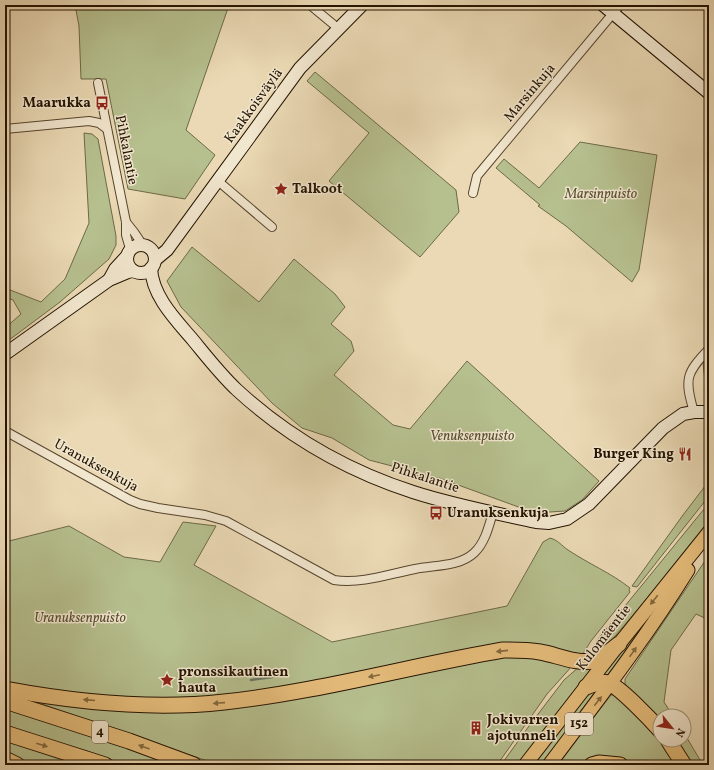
<svg xmlns="http://www.w3.org/2000/svg" width="714" height="770" font-family="Vollkorn,serif">
	<style>
		.green { fill: #b6bf8e; stroke: #6d6947 }
		.lines { fill: none; stroke-linecap: round; stroke-linejoin: round }
		.stream { stroke: #6a7864; stroke-width: 2.5 }
		.street-casing { stroke: #56442d; stroke-width: 10 }
		.secondary-casing { stroke: #241300; stroke-width: 14 }
		.primary-casing { stroke: #241300; stroke-width: 15 }
		.highway-casing { stroke: #241300; stroke-width: 17 }
		.street { stroke: #f1e6ce; stroke-width: 8 }
		.secondary { stroke: #f1e6ce; stroke-width: 12 }
		.primary { stroke: #e5bc7a; stroke-width: 13 }
		.highway { stroke: #e5bc7a; stroke-width: 15 }
		.oneway { fill: #84683d }
		.labels { text-anchor: middle; dominant-baseline: central; stroke-width: 3; stroke-linejoin: round; paint-order: stroke }
		.shield { fill: #f1e6ce; stroke: #62523e; stroke-width: 1 }
		.shield-label { font-size: 13px; font-weight: bold; fill: #241300 }
		.street-label { font-size: 14px; fill: #241300; stroke: #f1e6ce }
		.poi-label { font-size: 14px; font-weight: bold; fill: #241300; stroke: #f1e6ce; text-anchor: start }
		.park-label { font-size: 14px; font-style: italic; fill: #574f32; stroke: #f1e6ce }
	</style>
	<rect width="100%" height="100%" fill="#ead9b4"/>
	<filter id="stains"><feTurbulence type="fractalNoise" baseFrequency=".005" numOctaves="4"/><feColorMatrix values="0 0 0 0 .2 0 0 0 0 .09 0 0 0 0 .02 0 0 0 .5 -.17"/></filter>
	<radialGradient id="worn" r=".72"><stop offset=".6" stop-color="#630" stop-opacity="0"/><stop offset="1" stop-color="#630" stop-opacity=".3"/></radialGradient>
	<!-- green -->
	<g class="green">
		<polygon points="75,5 229,5 186,130 215,155 185,199 128,189 106,79 81,79 79,26"/>
		<polygon points="315,72 456,190 459,212 420,257 329,181 369,133 307,81"/>
		<polygon points="84,133 92,134 98,139 116,236 116,245 109,259 60,302 5,343 5,328 21,314 13,300 5,297 5,288 41,302 65,279 89,223"/>
		<polygon points="580,142 657,155 639,270 632,282 566,226 538,206 540,205 496,168 504,159 539,188"/>
		<polygon points="192,247 259,302 294,259 335,294 345,307 331,324 351,341 354,351 334,375 393,425 410,429 467,361 599,481 582,500 565,511 535,513 439,478 425,479 392,466 369,460 332,438 302,428 272,403 181,307 167,281"/>
		<polygon points="709,356 709,389 705,381 703,363"/>
		<polygon points="709,481 709,496 637,587 632,586 683,515"/>
		<polygon points="709,503 709,525 611,641 601,652 587,657 598,639"/>
		<path d="M183,522L216,526L194,565L332,642L507,606L543,542L550,538C558,540 562,546 568,550C589,564 611,573 630,588L629,590L630,592L591,641L581,657L554,650L234,696L124,699L5,684V542L69,526L124,557L160,562Z"/>
		<polygon points="709,555 709,620 696,614 671,650 664,702 673,716 660,716 660,723 628,687 625,684 625,679"/>
		<polygon points="655,611 609,678 601,678 604,674"/>
		<polygon points="522,652 573,665 547,694 497,765 219,765 19,696 161,709"/>
		<polygon points="580,666 592,668 517,765 501,765 529,726 564,680"/>
		<polygon points="600,688 543,765 532,765 586,695"/>
		<polygon points="615,694 660,736 660,740 663,740 680,765 637,765 626,761 600,758 579,765 557,765 611,695"/>
		<polygon points="5,708 177,765 126,765 87,751 5,726"/>
		<polygon points="684,733 703,765 688,765 673,740 684,740"/>
		<polygon points="5,740 82,765 23,765 5,755"/>
	</g>
	<g class="lines">
		<!-- stream -->
		<polyline class="stream" points="251,680 272,677"/>
		<!-- street casing -->
		<g class="street-casing">
			<g id="street">
				<polyline points="310,5 339,29"/>
				<polyline points="98,83 126,222 126,235 130,249"/>
				<polyline points="5,129 89,121 99,123 107,129"/>
				<polyline points="218,181 272,227"/>
				<polyline points="473,193 477,176 620,5"/>
				<polyline points="126,222 134,232 142,244"/>
				<path d="M694,412C684,379 686,373 709,349"/>
				<path d="M5,431L130,500L140,504L158,508L205,515L226,521L334,580C362,584 389,574 415,569C434,565 459,567 474,553C485,543 489,526 493,512"/>
			</g>
		</g>
		<!-- secondary casing -->
		<g class="secondary-casing">
			<g id="secondary">
				<polyline points="603,5 709,93"/>
				<circle cx="141" cy="259" r="14"/>
				<polyline points="155,260 167,250 300,68 362,5"/>
				<path d="M151,268C152,296 176,320 193,340C207,357 221,375 237,390C287,436 348,471 413,492C453,505 495,513 536,522L549,523L567,519L589,504L663,428L683,414L694,412H709"/>
				<polyline points="109,280 115,269 127,256"/>
				<polyline points="5,354 109,280 128,272 133,271"/>
			</g>
		</g>
		<!-- primary casing -->
		<g class="primary-casing">
			<g id="primary">
				<polyline points="525,765 619,644 709,532"/>
				<path d="M549,765C597,701 646,638 688,570"/>
			</g>
		</g>
		<!-- highway casing -->
		<g class="highway-casing">
			<g id="highway">
				<path d="M586,687C594,684 600,681 608,683C619,686 651,720 660,730"/>
				<path d="M5,689C75,702 153,710 224,702C318,692 410,666 503,650C516,650 528,650 540,652C557,655 576,664 593,661C602,659 611,650 619,644"/>
				<polyline points="5,701 129,741 194,765"/>
				<polyline points="5,733 105,765"/>
				<polyline points="668,740 684,765"/>
				<polyline points="5,759 17,765"/>
				<polyline points="592,765 599,763 620,765"/>
			</g>
		</g>
		<!-- street -->
		<use href="#street" class="street"/>
		<!-- secondary -->
		<use href="#secondary" class="secondary"/>
		<!-- primary -->
		<use href="#primary" class="primary"/>
		<!-- highway -->
		<use href="#highway" class="highway"/>
	</g>
	<!-- one-way arrows -->
	<defs><path id="oneway-solid" d="M-6-.8H1V-3.2L6.5 0L1 3.2V.8H-6Z"/></defs>
	<g class="oneway">
		<use href="#oneway-solid" transform="translate(654 600) rotate(129)"/>
		<use href="#oneway-solid" transform="translate(502 651) rotate(174)"/>
		<use href="#oneway-solid" transform="translate(633 652) rotate(-55)"/>
		<use href="#oneway-solid" transform="translate(374 676) rotate(168)"/>
		<use href="#oneway-solid" transform="translate(89 700) rotate(-175)"/>
		<use href="#oneway-solid" transform="translate(598 701) rotate(-52)"/>
		<use href="#oneway-solid" transform="translate(219 703) rotate(176)"/>
		<use href="#oneway-solid" transform="translate(42 745) rotate(18)"/>
		<use href="#oneway-solid" transform="translate(144 747) rotate(-160)"/>
	</g>
	<!-- icons -->
	<defs>
		<g id="bus-bare" transform="scale(1.08)"><path d="M-5-6H5V4H4V6H2V4H-2V6H-4V4H-5ZM-3.5-4V0h7V-4ZM-3.5 1.2v1.5H-2V1.2ZM2 1.2v1.5H3.5V1.2Z" fill="#8f2418" stroke="#f1e6ce" stroke-width="2.5" paint-order="stroke"/></g>
		<g id="sight-bare" transform="scale(1.08)"><path d="M0-6L1.8-2.2L6-1.7L2.9 1.2L3.7 5.4L0 3.3L-3.7 5.4L-2.9 1.2L-6-1.7L-1.8-2.2Z" fill="#8f2418" stroke="#f1e6ce" stroke-width="2.5" paint-order="stroke"/></g>
		<g id="restaurant-bare" transform="scale(1.08)"><path d="M-5-6h1v4h1v-4h1v4h1v-4h1v5L-1.5 .5V6h-2V.5L-5-1ZM5-6V6H3V1.5H1.5Q1.5-4 5-6Z" fill="#8f2418" stroke="#f1e6ce" stroke-width="2.5" paint-order="stroke"/></g>
		<g id="building-bare" transform="scale(1.08)"><path d="M-4-6H4V6H1V3H-1V6H-4ZM-2.5-4.3h1.7v1.8h-1.7ZM.8-4.3h1.7v1.8H.8ZM-2.5-1h1.7V.8h-1.7ZM.8-1h1.7V.8H.8Z" fill="#8f2418" stroke="#f1e6ce" stroke-width="2.5" paint-order="stroke"/></g>
	</defs>
	<g fill-rule="evenodd">
		<use href="#bus-bare" x="102" y="103"/>
		<use href="#sight-bare" x="281" y="189"/>
		<use href="#restaurant-bare" x="685" y="454"/>
		<use href="#bus-bare" x="436" y="513"/>
		<use href="#sight-bare" x="167" y="680"/>
		<use href="#building-bare" x="476" y="728"/>
	</g>
	<g class="labels">
		<!-- shield labels -->
		<g class="shield">
			<rect x="565" y="713" width="28" height="22" rx="3"/>
			<rect x="92" y="721" width="16" height="22" rx="3"/>
		</g>
		<g class="shield-label">
			<text x="579" y="724">152</text>
			<text x="100" y="732">4</text>
		</g>
		<!-- street labels -->
		<g class="street-label">
			<text transform="translate(530 93) rotate(-50)">Marsinkuja</text>
			<text transform="translate(254 106) rotate(-54)">Kaakkoisväylä</text>
			<text transform="translate(126 150) rotate(79)">Pihkalantie</text>
			<text transform="translate(96 466) rotate(29)">Uranuksenkuja</text>
			<text transform="translate(425 478) rotate(18)">Pihkalantie</text>
			<text transform="translate(604 638) rotate(-52)">Kulomäentie</text>
		</g>
		<!-- poi labels -->
		<g class="poi-label">
			<text x="91" y="103" text-anchor="end">Maarukka</text>
			<text x="292" y="189">Talkoot</text>
			<text x="674" y="454" text-anchor="end">Burger King</text>
			<text x="447" y="513">Uranuksenkuja</text>
			<text x="178" y="672">pronssikautinen<tspan x="178" dy="16">hauta</tspan></text>
			<text x="487" y="720">Jokivarren<tspan x="487" dy="16">ajotunneli</tspan></text>
		</g>
		<!-- park labels -->
		<g class="park-label">
			<text x="601" y="194">Marsinpuisto</text>
			<text x="472" y="436">Venuksenpuisto</text>
			<text x="80" y="618">Uranuksenpuisto</text>
		</g>
	</g>
	<!-- margin -->
	<rect width="714" height="770" fill="none" stroke="#ead9b4" stroke-width="20"/>
	<rect x="6" y="6" width="702" height="758" fill="none" stroke="#241300" stroke-width="2"/>
	<rect x="10" y="10" width="694" height="750" fill="none" stroke="#241300"/>
	<!-- north arrow -->
	<g transform="translate(672 728) rotate(120)"><circle r="19" fill="#f1e6ce" stroke="#9f927c"/>
	<path d="M0-3L7 15L0 10L-7 15Z" fill="#8f2418"/>
	<text y="-6" font-size="11" font-weight="bold" text-anchor="middle" fill="#241300">N</text>
	</g>
	<rect width="100%" height="100%" filter="url(#stains)"/>
	<rect width="100%" height="100%" fill="url(#worn)"/>
</svg>
